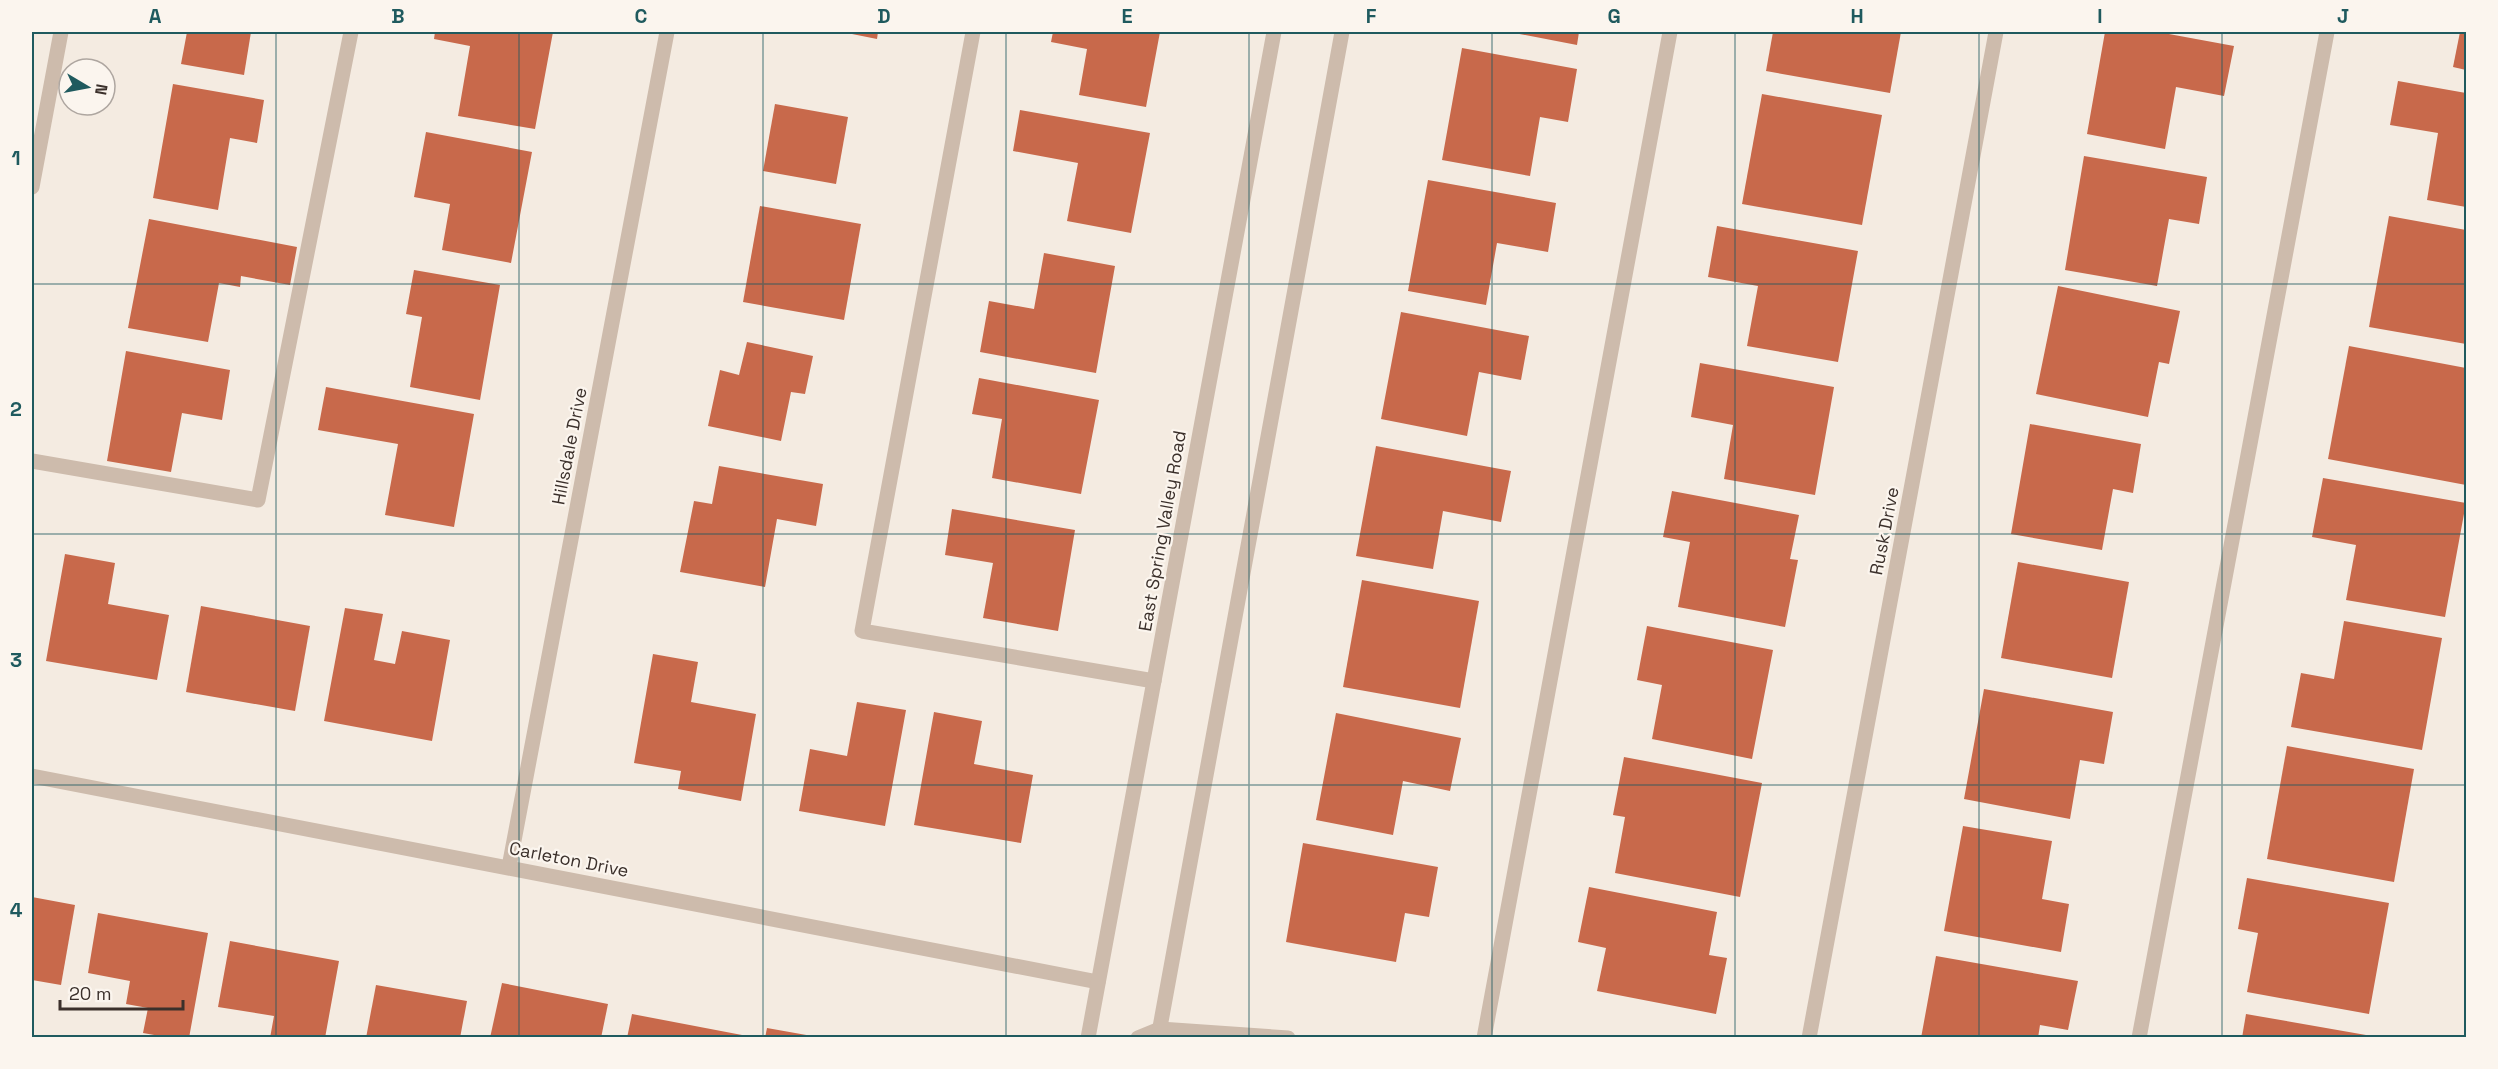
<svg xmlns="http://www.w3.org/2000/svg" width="2498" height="1069" font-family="'Space Grotesk',sans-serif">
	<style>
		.building { fill: #c8694b }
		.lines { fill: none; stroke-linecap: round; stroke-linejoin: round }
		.minor { stroke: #cdbbac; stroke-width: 15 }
		.grid { fill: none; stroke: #1f5a5e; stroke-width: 1.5; stroke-opacity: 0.55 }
		.labels { text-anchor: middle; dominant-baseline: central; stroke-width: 4.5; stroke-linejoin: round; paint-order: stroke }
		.street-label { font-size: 18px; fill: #3b302b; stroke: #fbf5ee }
		.neatline { fill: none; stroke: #1f5a5e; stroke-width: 2 }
		.grid-label { font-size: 20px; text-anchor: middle; font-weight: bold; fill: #1f5a5e }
	</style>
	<rect width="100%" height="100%" fill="#f4ebe1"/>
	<!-- building -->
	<g class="building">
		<polygon points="187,32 251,32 244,75 181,64"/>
		<polygon points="435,32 553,32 535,129 458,116 470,46 434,39"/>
		<polygon points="842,32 878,32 877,39"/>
		<polygon points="1053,32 1160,32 1146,107 1079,95 1087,49 1051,42"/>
		<polygon points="1509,32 1579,32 1577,45"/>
		<polygon points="1773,32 1901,32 1890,93 1766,71"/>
		<polygon points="2105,32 2158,32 2234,46 2224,96 2176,87 2165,149 2087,134"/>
		<polygon points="2460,32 2466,32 2466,70 2453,67"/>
		<polygon points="1462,48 1577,69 1568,122 1540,117 1530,176 1442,160"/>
		<polygon points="2398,81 2466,93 2466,207 2427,200 2438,133 2390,125"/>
		<polygon points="173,84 264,100 257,143 230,138 218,210 153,198"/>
		<polygon points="1762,94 1882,115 1862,225 1742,204"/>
		<polygon points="775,104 848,117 836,184 763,171"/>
		<polygon points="1020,110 1150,133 1131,233 1067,221 1078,163 1013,151"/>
		<polygon points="426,132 532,152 511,263 442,250 450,204 414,197"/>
		<polygon points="2084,156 2207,177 2199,224 2169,219 2157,286 2065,270"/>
		<polygon points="1428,180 1556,203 1548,252 1497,243 1486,305 1408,291"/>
		<polygon points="760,206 861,224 844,320 743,302"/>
		<polygon points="2389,216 2466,230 2466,344 2369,327"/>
		<polygon points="149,219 297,247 290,285 241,276 240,287 219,283 208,342 128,328"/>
		<polygon points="1717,226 1858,251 1838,362 1747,346 1758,286 1708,277"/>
		<polygon points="1044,253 1115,266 1096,373 980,352 989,301 1034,309"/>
		<polygon points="414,270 500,285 480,400 410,387 422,317 406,314"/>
		<polygon points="2058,286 2180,311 2169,364 2159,362 2148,417 2036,394"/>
		<polygon points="1401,312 1529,336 1521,380 1479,372 1467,436 1381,419"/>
		<polygon points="747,342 813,356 805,394 791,392 781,441 708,426 720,370 739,375"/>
		<polygon points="2349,346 2466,368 2466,485 2328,459"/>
		<polygon points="126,351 230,370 222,420 182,413 171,472 107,461"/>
		<polygon points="1700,363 1834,387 1815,495 1724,479 1733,425 1691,417"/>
		<polygon points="979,378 1099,400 1081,494 992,478 1002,419 972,414"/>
		<polygon points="326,387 474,414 454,527 385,515 398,444 318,430"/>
		<polygon points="2030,424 2141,444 2133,493 2113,489 2102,550 2011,534"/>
		<polygon points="1376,446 1511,471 1501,522 1443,511 1433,569 1356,556"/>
		<polygon points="719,466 823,484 816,526 777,519 765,587 680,572 694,501 712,504"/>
		<polygon points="2323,478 2466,503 2445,617 2346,600 2356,545 2312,537"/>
		<polygon points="1672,491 1799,515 1790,559 1798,560 1785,627 1678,607 1690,542 1663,537"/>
		<polygon points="952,509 1075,530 1058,631 983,618 993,563 945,555"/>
		<polygon points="65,554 115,563 108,604 169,615 157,680 46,661"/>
		<polygon points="2018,562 2129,582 2112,678 2001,658"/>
		<polygon points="1362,580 1479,601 1460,708 1343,687"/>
		<polygon points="201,606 310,626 295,711 186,692"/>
		<polygon points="345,608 383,614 374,660 395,664 402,631 450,640 432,741 324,721"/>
		<polygon points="2344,621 2442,638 2422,750 2291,727 2301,673 2334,679"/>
		<polygon points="1647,626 1773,650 1752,759 1652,739 1662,685 1637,680"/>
		<polygon points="653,654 698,662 691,702 756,714 741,801 678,789 681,771 634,763"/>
		<polygon points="1984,689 2113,712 2104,764 2080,760 2070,819 1964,799"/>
		<polygon points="857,702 906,710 885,826 799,811 810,749 847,756"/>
		<polygon points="934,712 982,721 974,764 1033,775 1021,843 914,825"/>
		<polygon points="1336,713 1461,738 1450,791 1403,781 1393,835 1316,820"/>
		<polygon points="2287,746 2414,769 2394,882 2267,859"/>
		<polygon points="1624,757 1762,783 1740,897 1615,873 1625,817 1613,815"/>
		<polygon points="1963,826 2052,841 2042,899 2069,904 2061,952 1944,931"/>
		<polygon points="1303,843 1438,867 1429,917 1405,913 1396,962 1286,942"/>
		<polygon points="2247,878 2389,903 2369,1014 2247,992 2258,933 2238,929"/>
		<polygon points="1589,887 1717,912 1709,955 1727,958 1716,1014 1597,991 1606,948 1578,942"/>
		<polygon points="32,897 75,905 61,985 32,980"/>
		<polygon points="98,913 208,933 189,1038 171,1038 143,1033 148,1008 126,1004 130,981 88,973"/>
		<polygon points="230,941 339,961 325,1038 270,1038 274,1016 218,1007"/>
		<polygon points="1936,956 2078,981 2068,1030 2040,1025 2038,1038 1921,1038"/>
		<polygon points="502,983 608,1004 601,1038 490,1038"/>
		<polygon points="376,985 467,1001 460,1038 366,1038"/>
		<polygon points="632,1014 742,1035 741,1038 627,1038"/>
		<polygon points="2246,1014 2366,1035 2366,1038 2242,1038"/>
		<polygon points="767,1028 812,1036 812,1038 765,1038"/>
	</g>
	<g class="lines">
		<!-- minor -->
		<g class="minor">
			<polyline points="973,32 862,631 1154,681"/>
			<polyline points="32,187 61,32"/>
			<polyline points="32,461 258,500 351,32"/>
			<polyline points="32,776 1098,982"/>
			<polyline points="509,867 667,32"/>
			<polyline points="1088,1038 1274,32"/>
			<polyline points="1138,1038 1160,1029 1288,1038"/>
			<polyline points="1158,1038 1342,32"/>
			<polyline points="1484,1038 1670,32"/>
			<polyline points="1809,1038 1996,32"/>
			<polyline points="2139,1038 2327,32"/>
		</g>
	</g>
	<!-- grid -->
	<path class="grid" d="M276,32V1038M519,32V1038M763,32V1038M1006,32V1038M1249,32V1038M1492,32V1038M1735,32V1038M1979,32V1038M2222,32V1038M32,284H2466M32,534H2466M32,785H2466"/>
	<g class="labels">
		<!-- street labels -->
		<g class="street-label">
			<text transform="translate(569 446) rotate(-79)">Hillsdale Drive</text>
			<text transform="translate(1162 531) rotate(-80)">East Spring Valley Road</text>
			<text transform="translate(1884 531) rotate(-79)">Rusk Drive</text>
			<text transform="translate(569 859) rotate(11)">Carleton Drive</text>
		</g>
	</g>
	<!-- border -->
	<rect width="2498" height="1069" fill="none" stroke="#fbf5ee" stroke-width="66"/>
	<!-- north arrow -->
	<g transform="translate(87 87) rotate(100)"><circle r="28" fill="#fbf5ee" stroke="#aea6a0" stroke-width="1.5"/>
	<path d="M0-4.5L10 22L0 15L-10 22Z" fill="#1f5a5e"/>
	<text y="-9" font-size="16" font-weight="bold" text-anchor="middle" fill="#3b302b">N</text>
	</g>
	<!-- scale -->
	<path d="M60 1000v9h123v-9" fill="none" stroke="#3b302b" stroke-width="3"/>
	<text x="69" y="1000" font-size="18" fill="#3b302b" stroke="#fbf5ee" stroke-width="4.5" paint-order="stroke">20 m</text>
	<rect x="33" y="33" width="2432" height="1003" class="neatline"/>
	<g class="grid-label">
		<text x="155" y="23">A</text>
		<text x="398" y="23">B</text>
		<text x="641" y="23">C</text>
		<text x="884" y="23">D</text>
		<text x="1127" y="23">E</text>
		<text x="1371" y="23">F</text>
		<text x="1614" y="23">G</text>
		<text x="1857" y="23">H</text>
		<text x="2100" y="23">I</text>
		<text x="2343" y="23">J</text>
		<text x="16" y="165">1</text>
		<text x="16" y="416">2</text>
		<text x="16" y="667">3</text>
		<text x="16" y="917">4</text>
	</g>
</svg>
